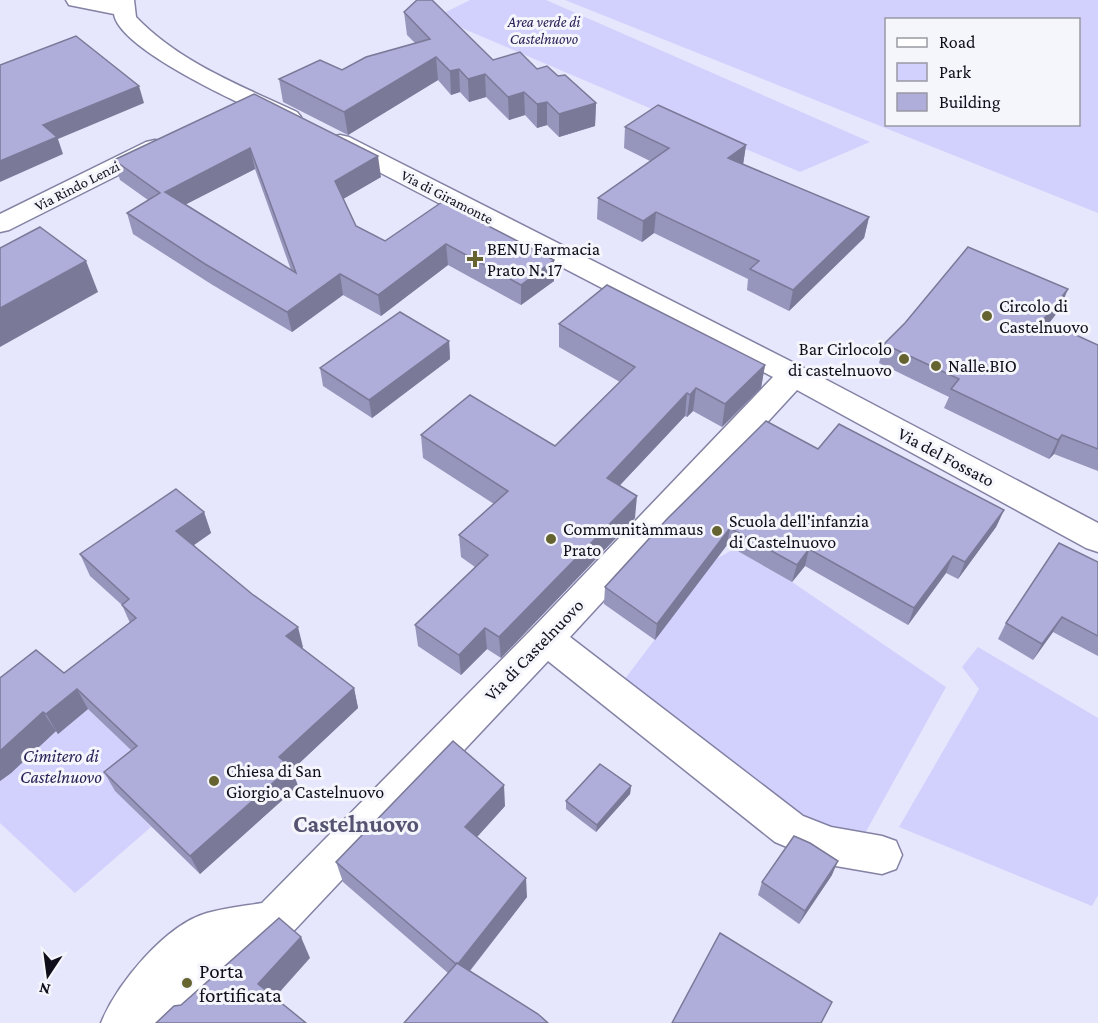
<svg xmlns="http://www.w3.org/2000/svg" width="1098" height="1023" font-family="'Crimson Pro',serif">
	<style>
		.green { fill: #d2d1fd; fill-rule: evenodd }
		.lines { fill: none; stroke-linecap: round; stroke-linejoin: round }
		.minor-casing { stroke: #8382a4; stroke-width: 3 }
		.minor { fill: #fff; fill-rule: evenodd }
		.wall { fill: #9695bb; fill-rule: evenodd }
		.shaded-wall { fill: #7a7998 }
		.building { fill: #afadd9; stroke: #7a7998; stroke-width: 1.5; fill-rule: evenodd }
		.poi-dot { fill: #65632f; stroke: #f5f5fc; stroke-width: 2 }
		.labels { text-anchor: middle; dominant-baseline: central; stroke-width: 6; stroke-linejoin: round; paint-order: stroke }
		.far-park-label { font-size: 15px; font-style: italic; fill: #292156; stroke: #f5f5fc }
		.far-street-label { font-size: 15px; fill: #0f0e1a; stroke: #f5f5fc }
		.poi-label { font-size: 18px; fill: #0f0e1a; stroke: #f5f5fc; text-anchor: start }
		.street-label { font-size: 18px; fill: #0f0e1a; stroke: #f5f5fc }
		.park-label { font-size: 18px; font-style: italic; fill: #292156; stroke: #f5f5fc }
		.near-poi-label { font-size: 21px; fill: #0f0e1a; stroke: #f5f5fc; text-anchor: start }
		.near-neighbourhood-label { font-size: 24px; font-weight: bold; fill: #545372; stroke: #f5f5fc }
	</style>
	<rect width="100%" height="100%" fill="#e6e6fc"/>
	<!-- green -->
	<g class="green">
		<polygon points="470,0 546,0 870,142 800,172 436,17"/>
		<path d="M565,0H1098V213ZM886,20H1078V124H886Z"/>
		<polygon points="734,549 792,582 946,687 864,835 837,832 794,812 624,680 716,559"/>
		<polygon points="978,647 1098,718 1098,895 1092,906 899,827 979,689 962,667"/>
		<polygon points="63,683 147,765 116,791 151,827 75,893 0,823 0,708"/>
	</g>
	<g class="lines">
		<!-- minor casing -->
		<g class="minor-casing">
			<g id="minor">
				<path d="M66,0H134L136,17C179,62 241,86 297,112L301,117L297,122L289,124L281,122C247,107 119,50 114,14L69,5Z"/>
				<path d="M340,135L349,137L804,368L1098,523V552L1086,548L797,390L570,637L803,816L831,827L882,836L896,841L902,855L896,869L882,874L830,865L775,842L548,661L288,937L193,1023H101C117,984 165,925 207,913C225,908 244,906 262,903L533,628L773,377L331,147L328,142L331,137Z"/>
				<polygon points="155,140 164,142 167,147 164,152 9,230 0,232 0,214 146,142"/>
			</g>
		</g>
		<!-- minor -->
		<use href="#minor" class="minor"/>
	</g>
	<!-- wall -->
	<g class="wall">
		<polygon points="404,12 493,60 537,69 558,76 596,103 595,126 559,137 547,125 537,128 525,115 509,120 486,97 469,102 460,92 451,95 438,80 348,135 283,102 279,79 342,70 415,43 407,35"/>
		<path d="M254,94L381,177L343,199L356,226L385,241L442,202L554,260V281L521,305L448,265L381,316L343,295L292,332L211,284L133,234L127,213L148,200L120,180L114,160ZM255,169L291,270L186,204Z"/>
		<polygon points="625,127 746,145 743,164 869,217 864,238 789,311 747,290 748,279 654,233 642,242 597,219 598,198 650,161 624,148"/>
		<polygon points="1060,309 1049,323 1098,345 1098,471 1054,454 1049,459 944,408 949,397 879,363 884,344"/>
		<polygon points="559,324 765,365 761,388 722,427 693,411 687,417 685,416 620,485 635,518 501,658 487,649 461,675 418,646 415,625 475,567 461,557 459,535 494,504 423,458 421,435 555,446 620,382 559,347"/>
		<polygon points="449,341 450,359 372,418 323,386 320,368"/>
		<polygon points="818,449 1004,510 996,527 958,579 946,573 908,625 805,566 792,582 727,545 655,640 604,604 605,587"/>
		<polygon points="204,512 211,533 194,545 303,647 302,648 354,688 358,708 292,770 298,786 200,874 115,791 104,772 131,750 88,709 58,734 56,731 11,773 0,781 0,678 64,673 130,623 122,605 90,576 80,554"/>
		<polygon points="1098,562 1098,656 1053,632 1033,660 998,639 1006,623"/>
		<polygon points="631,786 630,794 596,832 566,809 566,801"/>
		<polygon points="505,806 477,837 527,897 470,971 448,973 343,882 336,862"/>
		<polygon points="832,875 799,924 758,895 762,882"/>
	</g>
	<!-- shaded-wall -->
	<g class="shaded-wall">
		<polygon points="436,57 438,80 348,135 344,112"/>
		<polygon points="459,69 460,92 451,95 450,71"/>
		<polygon points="485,74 486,97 469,102 468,79"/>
		<polygon points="139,86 144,103 58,139 63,154 0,182 0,161 43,125"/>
		<polygon points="524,92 525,115 509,120 508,97"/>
		<polygon points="547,102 547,125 537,128 537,104"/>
		<polygon points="596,103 595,126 559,137 559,114"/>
		<polygon points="746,145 743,165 728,158"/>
		<polygon points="250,148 255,169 171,212 165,192"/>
		<polygon points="378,156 381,177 338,202 335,181"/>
		<polygon points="656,212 654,233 642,242 643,221"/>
		<polygon points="869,217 864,238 789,311 793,290"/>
		<polygon points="446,244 448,265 381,316 378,295"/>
		<polygon points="554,260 554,281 521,305 521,285"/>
		<polygon points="86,261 98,292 0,347 0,308"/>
		<polygon points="340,274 343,295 292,332 287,312"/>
		<polygon points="1068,289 1060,309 1036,340 1043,320"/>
		<polygon points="449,341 450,359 372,418 369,400"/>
		<polygon points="765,365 761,388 722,427 725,404"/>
		<polygon points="696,388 693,411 687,417 690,395"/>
		<polygon points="687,393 685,416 606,500 607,478"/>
		<polygon points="1062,435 1054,454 1049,459 1058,440"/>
		<polygon points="637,496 635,518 501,658 499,637"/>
		<polygon points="1004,510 996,527 958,579 965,562"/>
		<polygon points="204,512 211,533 184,552 176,531"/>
		<polygon points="730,528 727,545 655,640 657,624"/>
		<polygon points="809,549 805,566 792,582 797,565"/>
		<polygon points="953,556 946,573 908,625 914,608"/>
		<polygon points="1062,617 1053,632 1033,660 1042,644"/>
		<polygon points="298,627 303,647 292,657 286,636"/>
		<polygon points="485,628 487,649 461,675 459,655"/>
		<polygon points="354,688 358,708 292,770 298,786 200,874 190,856 279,757"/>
		<polygon points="77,689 88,709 58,734 46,714"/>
		<polygon points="43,712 56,731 11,773 0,781 0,751"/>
		<polygon points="504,785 505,806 467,848 465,827"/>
		<polygon points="631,786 630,794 596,832 597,825"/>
		<polygon points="838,861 832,875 799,924 805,911"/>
		<polygon points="526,878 527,897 460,983 457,965"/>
		<polygon points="301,937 310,958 269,1004 258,984"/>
	</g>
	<!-- building -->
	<g class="building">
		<polygon points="417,0 432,0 493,60 520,52 537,69 547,66 558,76 565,75 596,103 559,114 547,102 537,104 524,92 508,97 485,74 468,79 459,69 450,71 436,57 344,112 279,79 320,60 342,70 366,57 430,39 404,12"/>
		<polygon points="76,36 139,86 43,125 57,137 0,161 0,65"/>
		<path d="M254,94L378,156L335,181L356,226L385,241L442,202L554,260L521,285L446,244L378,295L340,274L287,312L205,264L127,213L160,193L114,160ZM250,148L296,273L165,192Z"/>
		<polygon points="658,105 746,145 728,158 869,217 793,290 750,269 759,261 656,212 643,221 598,198 669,148 625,127"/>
		<polygon points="40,227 86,261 0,308 0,248"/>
		<polygon points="968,247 1068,289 1043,320 1098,345 1098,449 1062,435 1058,440 951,389 959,379 884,344 905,323"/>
		<polygon points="607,285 765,365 725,404 696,388 690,395 687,393 607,478 637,496 499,637 485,628 459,655 415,625 488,555 459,535 508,491 421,435 470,395 555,446 635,367 559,324"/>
		<polygon points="400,312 449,341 369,400 320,368"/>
		<polygon points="766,421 818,449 839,424 1004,510 965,562 953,556 914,608 809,549 797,565 730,528 657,624 605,587 667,519"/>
		<polygon points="176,489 204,512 176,531 252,594 298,627 286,636 354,688 279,757 291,767 190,856 104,772 137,746 77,689 46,714 43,712 0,751 0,678 36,650 64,673 136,618 122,605 129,599 80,554"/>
		<polygon points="1059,543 1098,562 1098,636 1062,617 1042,644 1006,623"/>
		<polygon points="453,741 504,785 465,827 526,878 458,964 457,963 456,964 336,862"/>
		<polygon points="600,764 631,786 597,825 566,801"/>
		<polygon points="794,836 810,843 838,861 805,911 762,882"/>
		<polygon points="279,918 301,937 258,984 306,1023 156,1023 174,1006 181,1005"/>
		<polygon points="720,933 832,1002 821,1023 672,1023"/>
		<polygon points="457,963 538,1014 548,1023 404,1023"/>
	</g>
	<!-- markers -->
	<g class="poi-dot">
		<path d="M472 250h6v6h6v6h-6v6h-6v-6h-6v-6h6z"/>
		<circle cx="987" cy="316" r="6"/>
		<circle cx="904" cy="359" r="6"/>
		<circle cx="936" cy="366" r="6"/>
		<circle cx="717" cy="531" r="6"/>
		<circle cx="551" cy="539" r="6"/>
		<circle cx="214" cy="781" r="6"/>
		<circle cx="187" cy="983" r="6"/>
	</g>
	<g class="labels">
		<!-- far-park labels -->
		<g class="far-park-label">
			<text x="544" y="22">Area verde di<tspan x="544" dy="17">Castelnuovo</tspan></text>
		</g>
		<!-- far-street labels -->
		<g class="far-street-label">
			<text transform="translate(77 186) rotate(-27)">Via Rindo Lenzi</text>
			<text transform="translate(447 197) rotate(27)">Via di Giramonte</text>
		</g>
		<!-- poi labels -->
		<g class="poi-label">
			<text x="487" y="249">BENU Farmacia<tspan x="487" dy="21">Prato N. 17</tspan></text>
			<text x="999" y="306">Circolo di<tspan x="999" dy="21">Castelnuovo</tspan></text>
			<text x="892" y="349" text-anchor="end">Bar Cirlocolo<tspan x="892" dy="21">di castelnuovo</tspan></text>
			<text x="948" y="366">Nalle.BIO</text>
			<text x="729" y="521">Scuola dell'infanzia<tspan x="729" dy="21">di Castelnuovo</tspan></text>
			<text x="563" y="529">Communitàmmaus<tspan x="563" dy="21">Prato</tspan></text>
			<text x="226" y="771">Chiesa di San<tspan x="226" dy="21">Giorgio a Castelnuovo</tspan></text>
		</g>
		<!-- street labels -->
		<g class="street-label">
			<text transform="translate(946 457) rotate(28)">Via del Fossato</text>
			<text transform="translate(534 650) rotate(-46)">Via di Castelnuovo</text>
		</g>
		<!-- park labels -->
		<g class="park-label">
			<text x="61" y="756">Cimitero di<tspan x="61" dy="21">Castelnuovo</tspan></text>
		</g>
		<!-- near-poi labels -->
		<g class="near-poi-label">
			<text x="199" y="971">Porta<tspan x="199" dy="24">fortificata</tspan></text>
		</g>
		<!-- near-neighbourhood labels -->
		<g class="near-neighbourhood-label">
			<text x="356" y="823">Castelnuovo</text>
		</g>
	</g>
	<!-- legend -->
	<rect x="885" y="18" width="195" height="108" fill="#f5f5fc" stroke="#9999a2" stroke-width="1.5"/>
	<rect x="897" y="38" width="30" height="9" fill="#ffffff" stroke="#9999a2" stroke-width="1.5"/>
	<text x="939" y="48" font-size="18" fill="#0f0e1a">Road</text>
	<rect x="897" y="63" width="30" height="18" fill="#d2d1fd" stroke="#9999a2" stroke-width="1.5"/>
	<text x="939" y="78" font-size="18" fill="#0f0e1a">Park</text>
	<rect x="897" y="93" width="30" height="18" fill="#afadd9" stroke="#9999a2" stroke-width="1.5"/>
	<text x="939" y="108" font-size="18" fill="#0f0e1a">Building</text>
	<!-- north arrow -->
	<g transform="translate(48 975) rotate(193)" stroke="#f5f5fc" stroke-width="4.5" paint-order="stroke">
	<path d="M0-4.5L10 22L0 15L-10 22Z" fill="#0f0e1a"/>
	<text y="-9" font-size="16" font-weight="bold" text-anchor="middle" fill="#0f0e1a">N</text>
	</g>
</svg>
